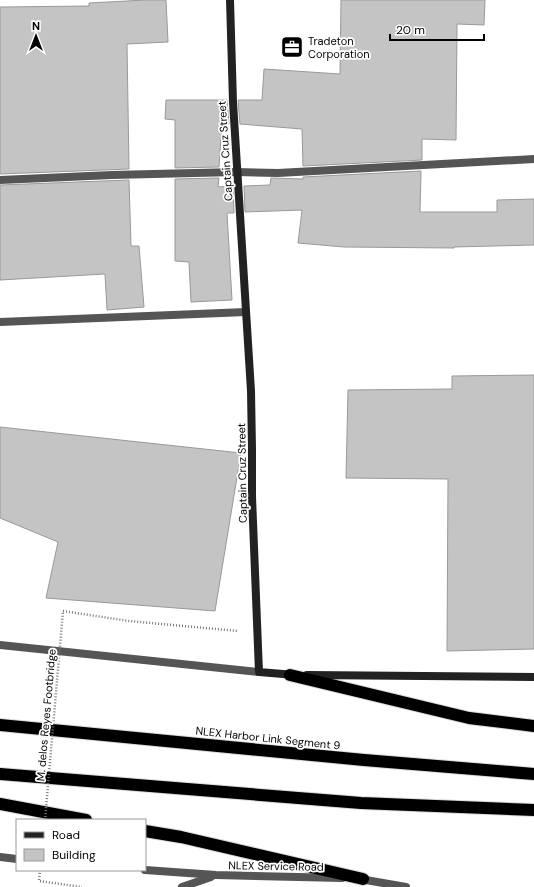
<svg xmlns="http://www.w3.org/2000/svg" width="534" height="887" font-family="'DM Sans',sans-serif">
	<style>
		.building { fill: #c4c4c4; stroke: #999 }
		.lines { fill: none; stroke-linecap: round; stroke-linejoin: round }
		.highway-casing { stroke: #dbdbdb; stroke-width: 14 }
		.path { stroke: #777; stroke-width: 2.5; stroke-dasharray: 1 2; stroke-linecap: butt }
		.lane { stroke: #555; stroke-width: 8 }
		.street { stroke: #555; stroke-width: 8 }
		.secondary { stroke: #222; stroke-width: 8 }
		.highway { stroke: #000; stroke-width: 12 }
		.path-bridge { stroke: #777; stroke-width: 2.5; stroke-dasharray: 1 2; stroke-linecap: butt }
		.labels { text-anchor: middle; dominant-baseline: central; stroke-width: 3.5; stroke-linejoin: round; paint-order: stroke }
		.poi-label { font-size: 11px; fill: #000; stroke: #fff; text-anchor: start }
		.street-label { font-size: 11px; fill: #000; stroke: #fff }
	</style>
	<rect width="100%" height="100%" fill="#fff"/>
	<!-- building -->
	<g class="building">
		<polygon points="145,0 166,0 168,42 127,44 129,169 0,174 0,7 89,6 89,3"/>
		<polygon points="341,0 485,0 484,25 457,24 456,140 422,139 422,160 303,166 302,129 240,124 238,100 262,100 264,69 340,74"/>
		<polygon points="166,100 227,100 229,124 222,123 219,167 175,168 175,120 165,119"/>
		<polygon points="421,171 420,212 497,212 497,200 534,199 534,245 454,247 454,248 344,247 298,243 302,210 245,212 244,186 270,185 271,178 303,179 303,177"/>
		<polygon points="219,178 218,187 233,186 234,213 227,213 232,300 191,302 189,262 175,261 175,179"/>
		<polygon points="129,180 131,246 139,246 144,307 107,310 105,274 0,280 0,185"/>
		<polygon points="534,375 534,649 447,651 448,479 346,478 348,390 452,389 452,376"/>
		<polygon points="0,427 241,453 215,611 46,598 58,542 0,518"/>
	</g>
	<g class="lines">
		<!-- highway casing -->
		<g class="highway-casing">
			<g id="highway">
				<polyline points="290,675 469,718 534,726"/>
				<polyline points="0,725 364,760 534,774"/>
				<polyline points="0,774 361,803 534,810"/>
				<polyline points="0,804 86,820"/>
				<polyline points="145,831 181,837 363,879"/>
			</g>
		</g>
		<!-- path -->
		<g class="path">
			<polyline points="63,611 129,621 238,631"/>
			<polyline points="40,870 39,881 82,887"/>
		</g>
		<!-- lane -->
		<g class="lane">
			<polyline points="237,172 278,173 534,159"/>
			<polyline points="0,322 246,312"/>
		</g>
		<!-- street -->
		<g class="street">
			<polyline points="0,180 112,175 237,172"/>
			<polyline points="0,645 259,672"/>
			<polyline points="0,857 17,859"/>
			<polyline points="145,870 216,875 342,878"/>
			<polyline points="360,879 406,887"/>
			<polyline points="182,887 211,877"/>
		</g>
		<!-- secondary -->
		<g class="secondary">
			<polyline points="230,0 233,102 251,391 252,449 252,497 259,672 295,675"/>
			<polyline points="307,675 534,677"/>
		</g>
		<!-- highway -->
		<use href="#highway" class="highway"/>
		<!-- path-bridge -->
		<polyline class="path-bridge" points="45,820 63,611"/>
	</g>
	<!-- icons -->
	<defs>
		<g id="office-square" transform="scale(1.15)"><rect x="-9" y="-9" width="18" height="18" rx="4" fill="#000" stroke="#fff"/><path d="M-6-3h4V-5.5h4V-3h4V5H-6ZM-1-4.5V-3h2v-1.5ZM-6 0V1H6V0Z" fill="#fff"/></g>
	</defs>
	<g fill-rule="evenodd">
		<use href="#office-square" x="292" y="47"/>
	</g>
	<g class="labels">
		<!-- poi labels -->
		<g class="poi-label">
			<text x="308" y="41">Tradeton<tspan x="308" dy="13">Corporation</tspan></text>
		</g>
		<!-- street labels -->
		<g class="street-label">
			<text transform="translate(225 151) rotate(-94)">Captain Cruz Street</text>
			<text transform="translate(242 473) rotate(-91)">Captain Cruz Street</text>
			<text transform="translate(46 715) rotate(-85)">M. delos Reyes Footbridge</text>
			<text transform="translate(268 738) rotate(6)">NLEX Harbor Link Segment 9</text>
			<text transform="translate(276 866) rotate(1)">NLEX Service Road</text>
		</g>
	</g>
	<!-- legend -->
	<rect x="16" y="819" width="130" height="52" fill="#ffffff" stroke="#999999"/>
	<rect x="24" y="832" width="20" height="6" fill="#222222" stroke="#999999"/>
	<text x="52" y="839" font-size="12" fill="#000000">Road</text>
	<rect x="24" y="849" width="20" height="12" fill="#c4c4c4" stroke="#999999"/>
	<text x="52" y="859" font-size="12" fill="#000000">Building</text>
	<!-- north arrow -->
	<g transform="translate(36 36)" stroke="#ffffff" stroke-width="3" paint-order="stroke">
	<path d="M0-3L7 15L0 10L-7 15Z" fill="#000000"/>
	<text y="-6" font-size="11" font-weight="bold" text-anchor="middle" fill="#000000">N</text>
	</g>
	<!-- scale -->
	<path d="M390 34v6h94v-6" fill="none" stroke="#000000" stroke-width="2"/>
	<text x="396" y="34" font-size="12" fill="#000000" stroke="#ffffff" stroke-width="3" paint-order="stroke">20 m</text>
</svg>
